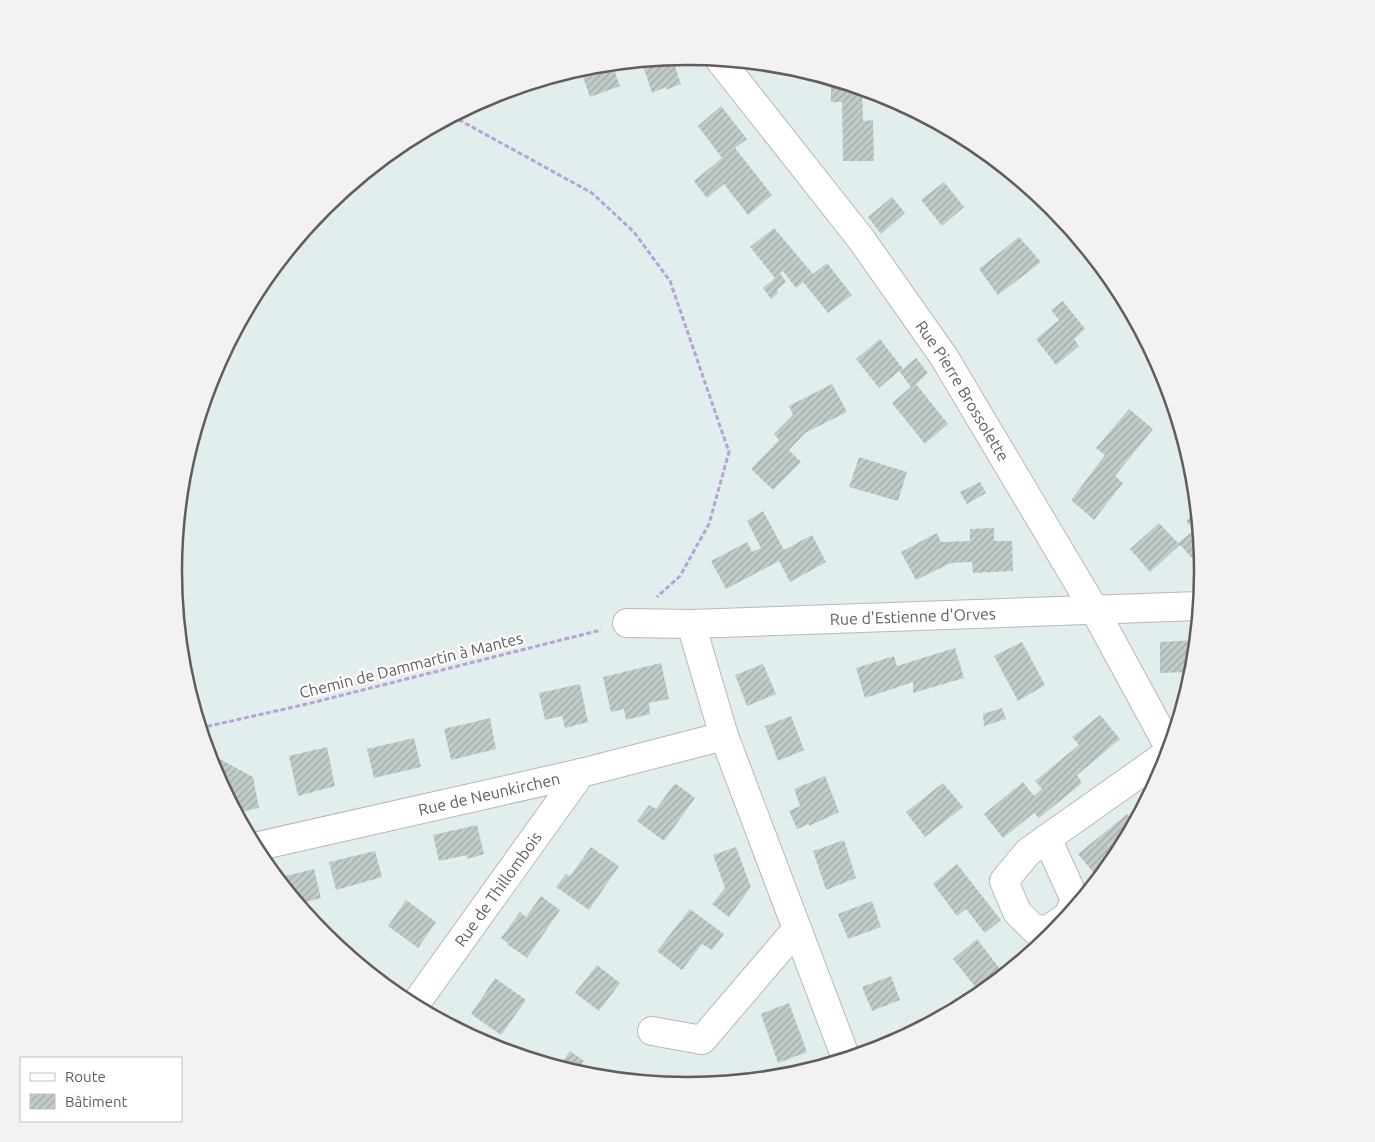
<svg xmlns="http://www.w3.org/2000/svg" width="1375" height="1142" font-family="Ubuntu,sans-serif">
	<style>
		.building { fill: url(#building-hatch) }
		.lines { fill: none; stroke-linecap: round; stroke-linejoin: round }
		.minor-casing { stroke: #bdb5b7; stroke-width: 30 }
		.path { stroke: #b9a1d9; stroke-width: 3; stroke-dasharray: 5 2.5; stroke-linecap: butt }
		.minor { stroke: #fff; stroke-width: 28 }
		.labels { text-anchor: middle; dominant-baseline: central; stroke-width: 4.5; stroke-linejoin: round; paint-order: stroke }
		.street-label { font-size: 16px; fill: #645b5d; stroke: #fff }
		.rim { fill: none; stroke: #645b5d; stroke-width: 2.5 }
	</style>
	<defs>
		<pattern id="building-hatch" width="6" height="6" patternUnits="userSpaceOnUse" patternTransform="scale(1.25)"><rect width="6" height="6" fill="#c1ccca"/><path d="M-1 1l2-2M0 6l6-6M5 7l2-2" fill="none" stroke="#a0a9a7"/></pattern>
	</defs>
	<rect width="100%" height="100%" fill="#e2eeee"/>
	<!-- building -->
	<g class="building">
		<polygon points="672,58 681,84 666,90 666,87 652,93 643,66 664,59"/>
		<polygon points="612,64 620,86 590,97 580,68"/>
		<polygon points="831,79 862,89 863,121 873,120 874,161 843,161 842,102 831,102"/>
		<polygon points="721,106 747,139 735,148 772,195 748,215 724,184 707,198 694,181 722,158 698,126"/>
		<polygon points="944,182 964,207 942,226 921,200"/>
		<polygon points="892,197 905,213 881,234 868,217"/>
		<polygon points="774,228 813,274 827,263 852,295 828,313 803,282 796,288 783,271 780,273 786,282 777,290 778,293 771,299 763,288 775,278 750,247"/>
		<polygon points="1019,237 1041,262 998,295 979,269"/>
		<polygon points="1063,301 1085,329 1074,339 1079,346 1056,365 1036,339 1059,320 1051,310"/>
		<polygon points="880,339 903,369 916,358 928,373 916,384 948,424 925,444 892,403 911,387 899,371 879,388 856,359"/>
		<polygon points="832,384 847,412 805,433 789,450 801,462 773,490 751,469 779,440 774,434 793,415 789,406"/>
		<polygon points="1129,409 1153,429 1115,476 1123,483 1094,520 1071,500 1105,455 1096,448"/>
		<polygon points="859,457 907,472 898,501 849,487"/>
		<polygon points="980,482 986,493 967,504 960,492"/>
		<polygon points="763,511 784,550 812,535 826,562 790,582 779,561 726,589 711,561 747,542 752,552 761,548 747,521"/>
		<polygon points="1196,512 1200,551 1192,558 1180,545 1150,572 1130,549 1159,523 1178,543 1194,530 1186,521"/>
		<polygon points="994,528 994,541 1012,541 1013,571 973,573 972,562 951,563 916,580 901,552 937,533 941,542 970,541 970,529"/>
		<polygon points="1195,640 1192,672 1189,682 1188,672 1160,673 1160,642"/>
		<polygon points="1022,642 1045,685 1018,701 994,656"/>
		<polygon points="955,648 964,678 913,693 913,682 865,698 856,668 894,656 897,666"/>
		<polygon points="661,663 669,699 649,703 650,714 626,720 624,709 611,712 603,677"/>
		<polygon points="763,664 776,694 747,706 735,675"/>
		<polygon points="580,684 588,722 565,728 562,716 545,720 539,693"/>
		<polygon points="1002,708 1006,719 984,726 983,714"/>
		<polygon points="1100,715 1120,739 1077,775 1082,783 1039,818 1034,813 1003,838 984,814 1023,782 1034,796 1042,789 1035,781 1079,745 1072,737"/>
		<polygon points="791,716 804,750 778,761 765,726"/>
		<polygon points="490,718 496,749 451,760 444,729"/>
		<polygon points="414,738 421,767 374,778 367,749"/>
		<polygon points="327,747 335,786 298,796 289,756"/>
		<polygon points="216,757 253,777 259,808 236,813 229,794 225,792 212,768 211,766"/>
		<polygon points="825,776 839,812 809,826 809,824 797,829 789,811 800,806 794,789"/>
		<polygon points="675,783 695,798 664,841 637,821 649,805 656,809"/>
		<polygon points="943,783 963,807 925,837 906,812"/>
		<polygon points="1127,814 1134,823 1115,857 1097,877 1078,854"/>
		<polygon points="477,825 484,854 467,859 467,855 439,861 433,835"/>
		<polygon points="844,840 856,878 826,890 813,851"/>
		<polygon points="591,847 619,866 589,910 556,887 566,874 570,876"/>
		<polygon points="736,847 751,887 729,917 712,904 725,888 713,855"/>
		<polygon points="375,851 382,877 336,890 329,862"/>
		<polygon points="957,864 1001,920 985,933 966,909 957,916 933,884"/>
		<polygon points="314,869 321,898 298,904 277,878"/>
		<polygon points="541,896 560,910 527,958 507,944 508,943 501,938 520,912 526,917"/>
		<polygon points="406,900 436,922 418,948 388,926"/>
		<polygon points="872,901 881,927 848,939 838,914"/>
		<polygon points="690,909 724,934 712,950 702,944 682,970 657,951"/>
		<polygon points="977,939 1004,974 980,993 953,959"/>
		<polygon points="597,965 620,983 599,1011 575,993"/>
		<polygon points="891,976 900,1000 872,1011 862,987"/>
		<polygon points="495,978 526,1000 501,1035 471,1014"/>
		<polygon points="789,1003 807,1052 778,1063 761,1014"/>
		<polygon points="912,1031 912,1032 885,1046 883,1042"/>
		<polygon points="570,1051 584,1061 580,1067 593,1076 558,1067"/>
	</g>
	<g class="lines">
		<!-- minor casing -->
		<g class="minor-casing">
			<g id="minor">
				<path id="s1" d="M719,59L861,239L944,357L1094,609L1169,747"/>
				<path id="s2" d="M627,623L691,624L1199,606"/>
				<polyline points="691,624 724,736 846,1058"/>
				<polyline points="1047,838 1075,900 1069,914"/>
				<path id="s3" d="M254,847L581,773L724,736"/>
				<polyline points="1065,918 1049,929 1035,930 1017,912 1004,881 1028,852 1168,753"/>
				<path id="s4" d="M414,1006L581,773"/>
				<polyline points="652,1031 702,1040 790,937 799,933"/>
			</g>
		</g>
		<!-- path -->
		<g class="path">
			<polyline points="452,116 592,193 634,232 670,281 729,452 709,524 680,576 657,597"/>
			<polyline points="200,728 307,704 601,630"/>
		</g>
		<!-- minor -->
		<use href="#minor" class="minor"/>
	</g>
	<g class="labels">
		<!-- street labels -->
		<g class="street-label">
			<text stroke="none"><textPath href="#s1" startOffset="412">Rue Pierre Brossolette</textPath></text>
			<text stroke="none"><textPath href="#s2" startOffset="286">Rue d'Estienne d'Orves</textPath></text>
			<text transform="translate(411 665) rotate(-14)">Chemin de Dammartin à Mantes</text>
			<text stroke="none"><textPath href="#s3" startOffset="241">Rue de Neunkirchen</textPath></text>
			<text stroke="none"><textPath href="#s4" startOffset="144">Rue de Thillombois</textPath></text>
		</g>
	</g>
	<!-- crop -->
	<path d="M0 0H1375V1142H0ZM182 571a506 506 0 1 1 1012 0a506 506 0 1 1-1012 0Z" fill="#f3f2f2" fill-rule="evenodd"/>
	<path class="rim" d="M182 571a506 506 0 1 1 1012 0a506 506 0 1 1-1012 0Z"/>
	<!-- legend -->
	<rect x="20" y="1057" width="162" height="65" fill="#ffffff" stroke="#c1bdbe"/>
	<rect x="30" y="1073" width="25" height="8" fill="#ffffff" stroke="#c1bdbe"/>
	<text x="65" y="1082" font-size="15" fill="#645b5d">Route</text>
	<rect x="30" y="1094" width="25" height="15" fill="url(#building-hatch)" stroke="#c1bdbe"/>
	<text x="65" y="1107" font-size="15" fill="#645b5d">Bâtiment</text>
</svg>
